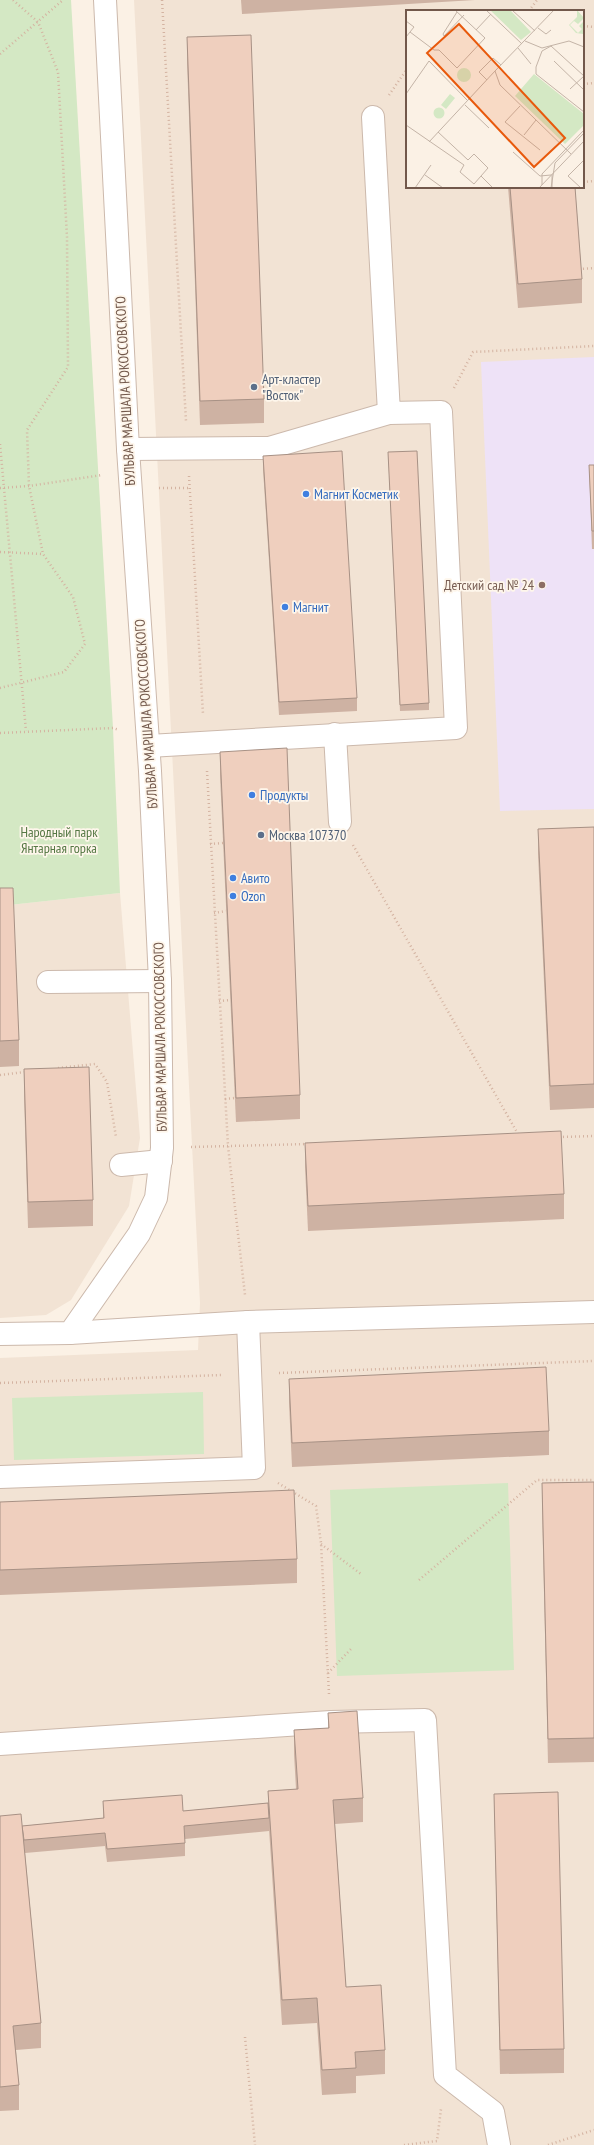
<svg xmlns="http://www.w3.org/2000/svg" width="594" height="2145" font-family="'PT Sans Narrow',sans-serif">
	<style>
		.residential { fill: #f2e3d4; fill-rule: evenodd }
		.education { fill: #eee2f7 }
		.green { fill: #d4e8c4 }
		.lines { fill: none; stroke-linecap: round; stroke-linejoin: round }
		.minor-casing { stroke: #ccb9ac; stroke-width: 24 }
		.path { stroke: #d4b3a1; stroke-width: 2.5; stroke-dasharray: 1 3; stroke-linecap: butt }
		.minor { stroke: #fff; stroke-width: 22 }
		.wall { fill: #ceb2a3 }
		.building { fill: #efcfbe; stroke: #a79185 }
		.service-dot { fill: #5c6f8a; stroke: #fef6eb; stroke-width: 1.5 }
		.shop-dot { fill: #3f7fe0; stroke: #fef6eb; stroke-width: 1.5 }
		.education-dot { fill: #8d6e63; stroke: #fef6eb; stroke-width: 1.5 }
		.labels { text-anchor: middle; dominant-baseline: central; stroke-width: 3.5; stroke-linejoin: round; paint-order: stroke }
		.service-label { font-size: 14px; fill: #4e5e75; stroke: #fef6eb; text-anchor: start }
		.street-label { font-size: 14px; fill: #72584b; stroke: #fef6eb }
		.shop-label { font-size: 14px; fill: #366cbe; stroke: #fef6eb; text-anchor: start }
		.education-label { font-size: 14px; fill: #785e54; stroke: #fef6eb; text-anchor: end }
		.park-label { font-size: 14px; fill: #557844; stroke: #fef6eb }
		.inset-road { fill: none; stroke: #c4b4a7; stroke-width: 1 }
		.view { fill: #e8590c; fill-opacity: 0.15; stroke: #e8590c; stroke-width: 2 }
		.inset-edge { fill: none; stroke: #72584b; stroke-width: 2 }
	</style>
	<rect width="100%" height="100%" fill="#fbf1e5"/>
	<!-- residential -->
	<g class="residential">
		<path d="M134,0H594V2145H0V1358L198,1350L200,1303ZM407,11H583V187H407Z"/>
		<polygon points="120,893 140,1138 129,1206 71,1300 46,1315 0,1318 0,906"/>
	</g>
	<!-- education -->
	<polygon class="education" points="594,357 594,809 500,811 481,362"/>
	<!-- green -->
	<g class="green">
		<polygon points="0,0 71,0 113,728 120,893 0,906"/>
		<polygon points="203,1392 204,1454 14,1460 12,1398"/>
		<polygon points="508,1483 514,1670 337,1676 330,1490"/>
	</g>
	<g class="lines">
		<!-- minor casing -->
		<g class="minor-casing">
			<g id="minor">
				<polyline points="128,449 269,448 389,413"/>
				<polyline points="335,734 340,822"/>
				<polyline points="149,746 456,728 441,412 389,413 373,117"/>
				<polyline points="48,982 160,981"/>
				<polyline points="121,1165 161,1161"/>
				<polyline points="70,1333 248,1322 594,1312"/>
				<polyline points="0,1334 70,1333 139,1234 156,1198 162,1148 160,981 150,771 128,449 105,0"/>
				<polyline points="0,1477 254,1468 248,1322"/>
				<polyline points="0,1744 331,1722 425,1720 445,2075 493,2112 499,2145"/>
			</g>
		</g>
		<!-- path -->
		<g class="path">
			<polyline points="13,0 38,22 58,72 67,237 68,367 27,430 29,486 43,554"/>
			<polyline points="162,0 186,421"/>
			<polyline points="529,11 537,0"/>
			<polyline points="583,26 594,27"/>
			<polyline points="0,54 63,0"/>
			<polyline points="583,84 594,83"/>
			<polyline points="389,95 407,69"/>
			<polyline points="583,182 594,181"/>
			<polyline points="579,269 594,268"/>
			<polyline points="454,388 473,352 594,346"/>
			<polyline points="0,444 26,731"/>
			<polyline points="189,476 203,714"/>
			<polyline points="0,488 29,486 102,475"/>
			<polyline points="159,488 190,488"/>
			<polyline points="0,552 43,554 73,597 85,644 64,672 0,688"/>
			<polyline points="0,733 113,728 119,730"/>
			<polyline points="207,771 228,1146 245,1295"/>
			<polyline points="210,844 223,843"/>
			<polyline points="353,845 518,1134"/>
			<polyline points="214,913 226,911"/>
			<polyline points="219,1001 230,1000"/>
			<polyline points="58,1068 95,1064 107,1082 116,1137"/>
			<polyline points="0,1075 25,1072"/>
			<polyline points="225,1099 235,1098"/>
			<polyline points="559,1137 594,1136"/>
			<polyline points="191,1147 308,1144"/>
			<polyline points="279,1373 594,1361"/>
			<polyline points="0,1383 222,1375"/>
			<polyline points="278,1483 316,1506 321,1543 329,1694"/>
			<polyline points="321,1544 361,1574"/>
			<polyline points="419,1580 537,1480 594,1480"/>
			<polyline points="328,1673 351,1649"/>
			<polyline points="245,2037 255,2145"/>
			<polyline points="404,2145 437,2141 441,2109"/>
			<polyline points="548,2145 594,2130"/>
		</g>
		<!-- minor -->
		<use href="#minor" class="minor"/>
	</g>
	<!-- wall -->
	<g class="wall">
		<polygon points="241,0 475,0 242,14"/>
		<polygon points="187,37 264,399 264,423 200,425 187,61"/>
		<polygon points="508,187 575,187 582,279 582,303 518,308"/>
		<polygon points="388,452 429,703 429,710 400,711"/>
		<polygon points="263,456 357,698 357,711 279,715 263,469"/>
		<polygon points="589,465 594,465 594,549 592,549"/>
		<polygon points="220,752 300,1095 300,1119 236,1122 220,776"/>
		<polygon points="594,827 594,1108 550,1110 538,854 538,829"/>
		<polygon points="0,888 19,1040 19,1066 0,1067"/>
		<polygon points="24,1069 93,1200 93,1226 28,1228 24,1095"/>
		<polygon points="305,1143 564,1194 564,1219 308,1231 305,1167"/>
		<polygon points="289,1379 549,1431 549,1455 292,1467 289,1403"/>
		<polygon points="594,1482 594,1762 548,1763 542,1507 542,1483"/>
		<polygon points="0,1502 297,1559 297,1583 0,1595"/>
		<polygon points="328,1713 363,1798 363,1822 335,1824 346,1987 385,2050 385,2074 356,2076 356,2093 322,2095 317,2023 282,2025 269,1829 269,1831 185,1839 185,1856 107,1862 105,1846 25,1853 41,2023 41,2048 16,2050 19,2085 19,2110 0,2111 0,1816 22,1826 103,1818 103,1801 183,1811 268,1803 268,1791 296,1789 294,1754 294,1730 328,1728"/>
		<polygon points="494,1794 564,2049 564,2073 500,2074"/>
	</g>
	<!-- building -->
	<g class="building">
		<polygon points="251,35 264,399 200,401 187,37"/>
		<polygon points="510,187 575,187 582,279 518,284"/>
		<polygon points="342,451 357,698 279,702 263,456"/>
		<polygon points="417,451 429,703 400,705 388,452"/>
		<polygon points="589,465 594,465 594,531 592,531"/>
		<polygon points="287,748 300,1095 236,1098 220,752"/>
		<polygon points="594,827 594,1084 550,1086 538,829"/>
		<polygon points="0,888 13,888 19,1040 0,1041"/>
		<polygon points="89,1067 93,1200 28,1202 24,1069"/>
		<polygon points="561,1131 564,1194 308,1206 305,1143"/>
		<polygon points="546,1367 549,1431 292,1443 289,1379"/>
		<polygon points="594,1482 594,1738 548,1739 542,1483"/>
		<polygon points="294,1490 297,1559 0,1570 0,1502"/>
		<polygon points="357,1711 363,1798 333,1800 346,1987 381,1985 385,2050 355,2052 356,2068 322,2070 317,1998 282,2000 268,1791 298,1789 294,1730 329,1728 328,1713"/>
		<polygon points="558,1792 564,2049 500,2050 494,1794"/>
		<polygon points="182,1795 183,1811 268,1803 269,1818 184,1826 185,1843 107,1849 105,1833 24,1840 22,1826 104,1818 103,1801"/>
		<polygon points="21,1814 41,2023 13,2026 19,2085 0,2087 0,1816"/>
	</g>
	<!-- markers -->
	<g class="service-dot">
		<circle cx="254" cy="387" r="4"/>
		<circle cx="261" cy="835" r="4"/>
	</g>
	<g class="shop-dot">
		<circle cx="306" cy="494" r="4"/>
		<circle cx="285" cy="607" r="4"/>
		<circle cx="252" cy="795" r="4"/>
		<circle cx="233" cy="878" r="4"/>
		<circle cx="233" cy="896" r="4"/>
	</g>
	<circle class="education-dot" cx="542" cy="585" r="4"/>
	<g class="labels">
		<!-- service labels -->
		<g class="service-label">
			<text x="262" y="379">Арт-кластер<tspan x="262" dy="16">"Восток"</tspan></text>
			<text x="269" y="835">Москва 107370</text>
		</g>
		<!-- street labels -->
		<g class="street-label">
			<text transform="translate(125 391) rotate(-93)">БУЛЬВАР МАРШАЛА РОКОССОВСКОГО</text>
			<text transform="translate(146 714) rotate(-94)">БУЛЬВАР МАРШАЛА РОКОССОВСКОГО</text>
			<text transform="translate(160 1037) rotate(-91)">БУЛЬВАР МАРШАЛА РОКОССОВСКОГО</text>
		</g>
		<!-- shop labels -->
		<g class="shop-label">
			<text x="314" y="494">Магнит Косметик</text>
			<text x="293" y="607">Магнит</text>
			<text x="260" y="795">Продукты</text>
			<text x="241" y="878">Авито</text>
			<text x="241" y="896">Ozon</text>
		</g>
		<!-- education labels -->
		<g class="education-label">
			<text x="534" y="585">Детский сад № 24</text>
		</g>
		<!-- park labels -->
		<g class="park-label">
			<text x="59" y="832">Народный парк<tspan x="59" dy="16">Янтарная горка</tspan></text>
		</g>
	</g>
	<!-- overview -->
	<g transform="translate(406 10)">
		<rect width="178" height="178" fill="#fbf1e5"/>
		<path d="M84,0H104L125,22L115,30ZM171,0L178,8L172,14L168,11L164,15L172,23L176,19L173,16L178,11L177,24L170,23L163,15L171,7ZM51 65a7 7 0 1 1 14 0a7 7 0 1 1-14 0ZM128,64L178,104V115L159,134L109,86ZM44,84L49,88L40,99L35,95ZM27.5 103a5.5 5.5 0 1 1 11 0a5.5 5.5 0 1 1-11 0Z" fill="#d4e8c4"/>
		<path class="inset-road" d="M80,0L116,34M106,0L129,21M148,0L89,61L94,75L165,144M0,11L8,17L0,27M132,18L140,24L145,20M70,20L85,4M4,22L28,40H33L51,58L79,28L49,0M38,26L58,5M38,26L37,24L51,2M119,31L136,38L163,31L178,37M145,36L136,41L130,57V64L178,102M145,36L178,66M112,38L125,54M148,51L178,80M81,70L73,62L87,48L95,55M164,79L178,66M0,84L23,51L61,90M59,95L83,118M114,96L99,112L134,140M0,115L58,155L54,162L68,174L82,158L68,144L62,150L32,122M118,125L130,110M23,132L89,61M107,142L134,166L145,165M19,165L37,178M75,166L87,178M136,175V164L178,120M9,178L25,155M133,178L178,131M145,178L149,153L178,123M146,178V164M175,178L162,166L178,150"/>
		<path class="view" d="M53,14L159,128L128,157L21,43Z"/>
		<rect width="178" height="178" class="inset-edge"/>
	</g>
</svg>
